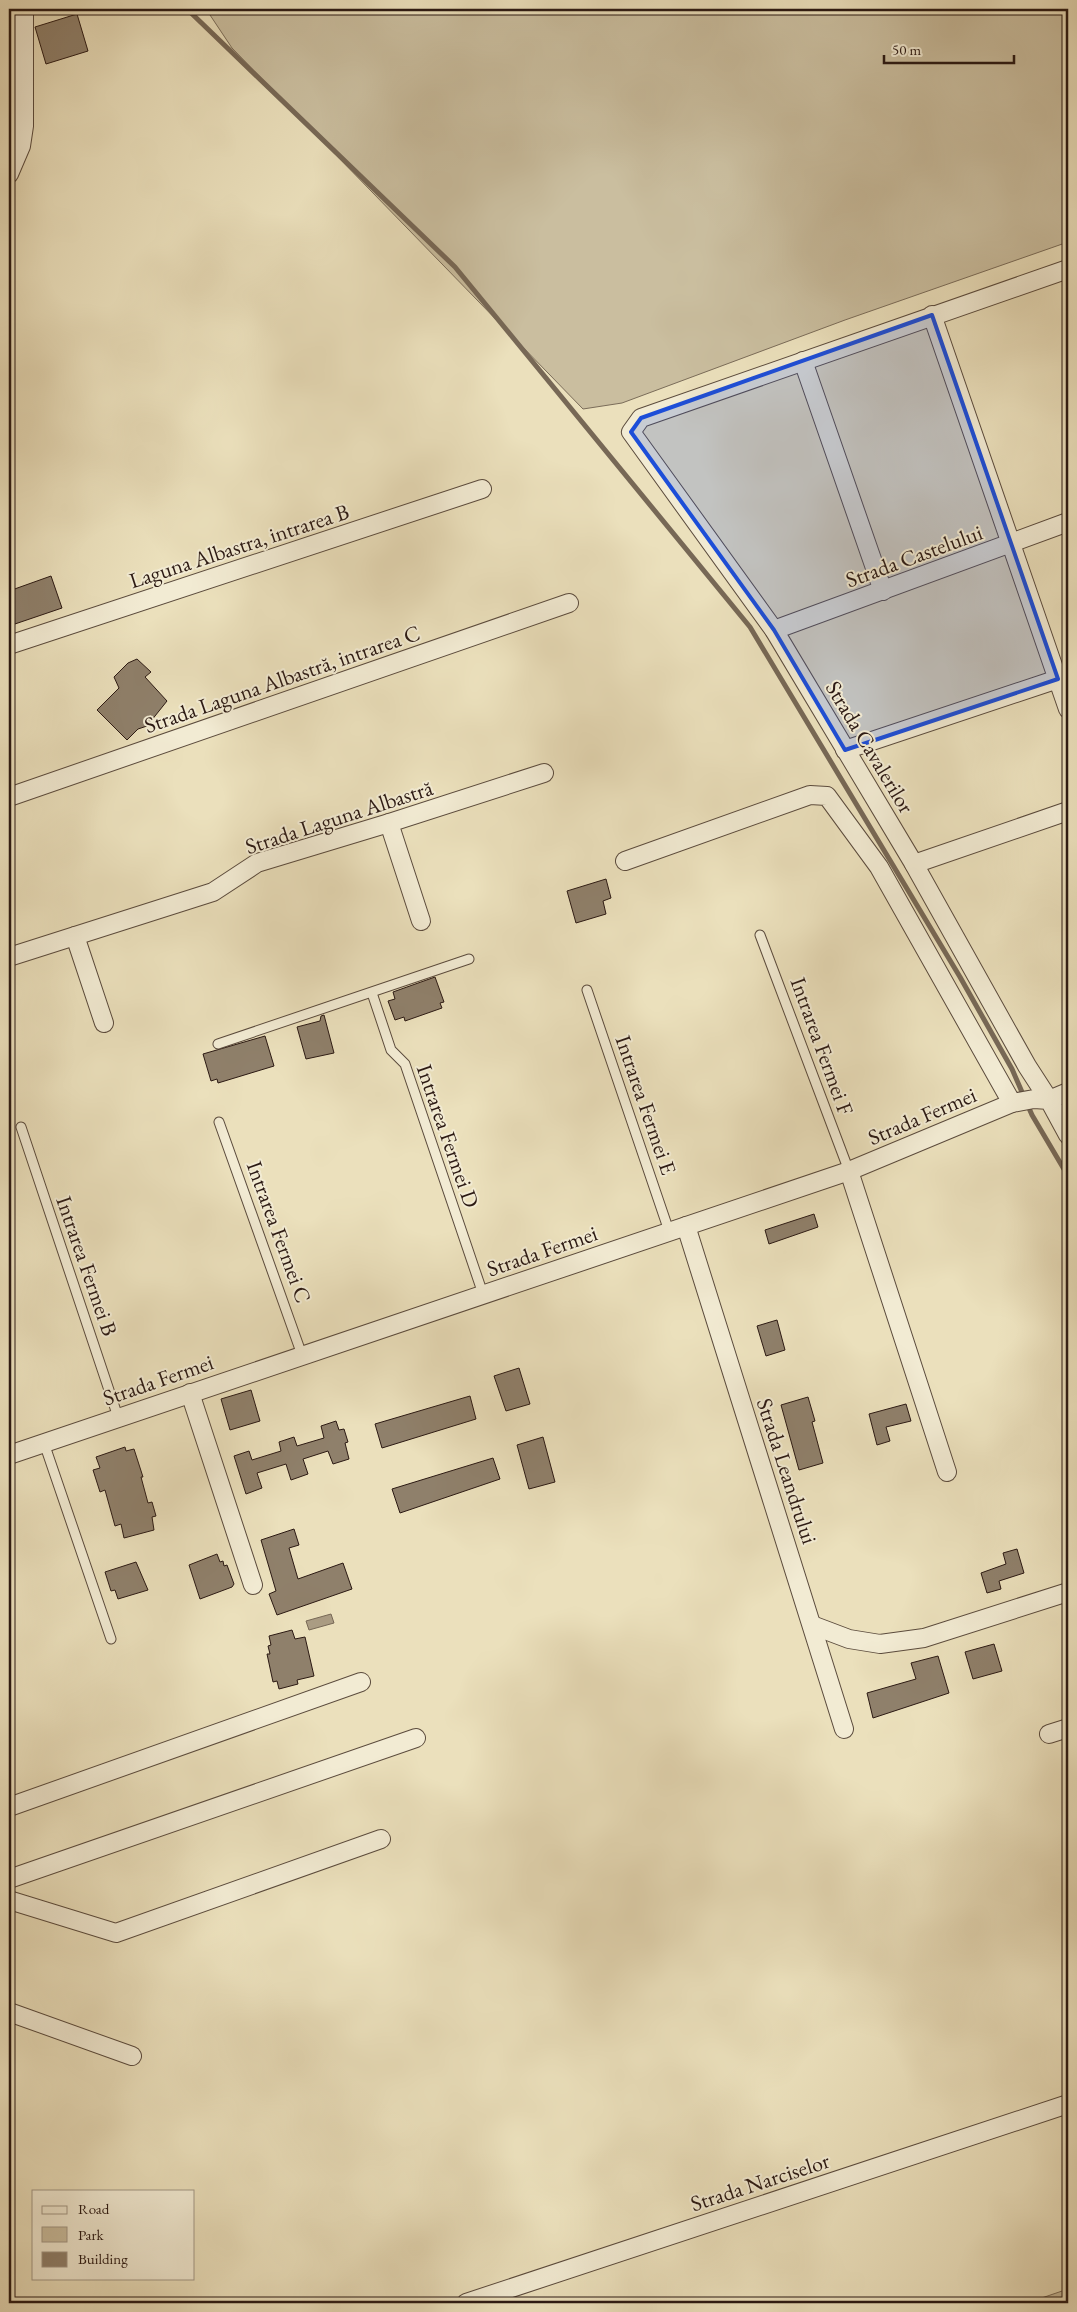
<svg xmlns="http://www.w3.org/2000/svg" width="1077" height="2312" font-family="'EB Garamond',serif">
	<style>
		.green { fill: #cabe9f; stroke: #7a6c59 }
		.water { fill: #aa9c83; stroke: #776856 }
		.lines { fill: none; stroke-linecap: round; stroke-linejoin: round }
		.stream { stroke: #776856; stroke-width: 5 }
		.building { fill: #8f806b; stroke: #2b1913 }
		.lane-casing { stroke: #5b4b3d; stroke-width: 11 }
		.street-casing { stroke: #5b4b3d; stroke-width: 20 }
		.lane { stroke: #f2ebd3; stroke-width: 9 }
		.street { stroke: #f2ebd3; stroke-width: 18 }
		.marked { fill: #1d4ed8; fill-opacity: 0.2; stroke: #1d4ed8; stroke-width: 4; stroke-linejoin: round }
		.labels { text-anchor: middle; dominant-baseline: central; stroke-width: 4; stroke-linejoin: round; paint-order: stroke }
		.street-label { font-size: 22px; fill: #2b1913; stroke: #f2ebd3 }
	</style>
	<rect width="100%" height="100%" fill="#ebe0bc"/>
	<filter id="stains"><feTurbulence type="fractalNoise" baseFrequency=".004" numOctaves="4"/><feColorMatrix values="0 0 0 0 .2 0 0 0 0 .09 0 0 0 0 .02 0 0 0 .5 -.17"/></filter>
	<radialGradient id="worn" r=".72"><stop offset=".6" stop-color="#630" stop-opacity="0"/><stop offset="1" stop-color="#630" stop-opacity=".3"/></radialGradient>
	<!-- green -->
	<g class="green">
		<polygon points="206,9 1068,9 1068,242 845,320 622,403 583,409 232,48"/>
		<polygon points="1068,2289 1068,2303 1027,2303"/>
	</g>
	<!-- water -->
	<polygon class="water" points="331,1614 334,1623 309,1630 306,1621"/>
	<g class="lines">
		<!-- stream -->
		<polyline class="stream" points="187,9 455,267 750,627 960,977 1012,1069 1032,1115 1068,1176"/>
	</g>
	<!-- building -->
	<g class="building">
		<polygon points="77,14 88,51 46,64 35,27"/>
		<polygon points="51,576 62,608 9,626 9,591"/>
		<polygon points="137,659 151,672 145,677 167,701 147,726 138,729 127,740 97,710 119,688 114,677 128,663"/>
		<polygon points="606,879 611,898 603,901 606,914 576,923 567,891"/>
		<polygon points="435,977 444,1002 440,1003 442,1008 405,1021 404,1017 395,1020 388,1001 395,999 393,992"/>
		<polygon points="324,1015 334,1053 306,1059 297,1027 320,1021 321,1016"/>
		<polygon points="265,1036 274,1066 218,1083 217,1079 211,1081 203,1054"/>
		<polygon points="814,1214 818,1227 769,1244 765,1230"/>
		<polygon points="777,1320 785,1350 766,1356 757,1326"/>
		<polygon points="519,1368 530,1404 506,1411 494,1376"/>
		<polygon points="251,1390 260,1421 230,1430 221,1399"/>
		<polygon points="470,1396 476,1419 382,1448 375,1424"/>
		<polygon points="808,1397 815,1421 812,1422 823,1463 799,1470 781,1405"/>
		<polygon points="906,1404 911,1421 886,1427 890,1441 877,1445 869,1414"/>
		<polygon points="336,1421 339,1430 344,1429 348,1442 345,1443 349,1459 333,1464 328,1451 303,1459 308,1474 291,1480 286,1464 257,1473 262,1488 246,1494 234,1456 249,1451 252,1460 281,1451 279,1442 294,1437 297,1446 324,1438 321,1426"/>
		<polygon points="543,1437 555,1482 529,1489 517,1445"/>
		<polygon points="125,1447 126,1451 134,1449 143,1477 141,1477 148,1503 152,1502 156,1516 152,1517 154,1530 124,1538 121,1524 115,1526 105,1490 100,1492 93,1470 100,1468 96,1457"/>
		<polygon points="493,1458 500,1479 400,1513 392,1489"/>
		<polygon points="294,1529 299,1545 289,1548 298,1579 343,1563 352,1589 277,1615 269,1594 276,1591 261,1540"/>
		<polygon points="1017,1549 1024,1573 999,1581 1001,1589 987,1593 981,1573 1006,1564 1003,1553"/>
		<polygon points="217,1554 220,1562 223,1561 224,1566 227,1565 234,1584 232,1587 200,1599 189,1565"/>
		<polygon points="136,1562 148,1590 118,1599 115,1590 111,1591 105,1572"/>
		<polygon points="292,1630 295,1639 305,1637 314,1676 297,1680 298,1684 279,1689 277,1681 273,1682 267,1654 270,1654 268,1646 271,1645 269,1636"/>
		<polygon points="994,1644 1002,1671 973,1679 965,1652"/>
		<polygon points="938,1656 949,1693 873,1718 867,1693 916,1679 911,1663"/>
	</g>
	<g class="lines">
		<!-- lane casing -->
		<g class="lane-casing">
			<g id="lane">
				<polyline points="760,935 849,1171"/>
				<polyline points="587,990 669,1231"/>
				<polyline points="372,993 391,1050 405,1064 483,1294"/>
				<polyline points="218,1044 469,959"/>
				<polyline points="219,1122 302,1355"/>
				<polyline points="21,1127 118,1417"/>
				<polyline points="44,1443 111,1639"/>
			</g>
		</g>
		<!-- street casing -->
		<g class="street-casing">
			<g id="street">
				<polyline points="9,174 21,146 24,126 24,9"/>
				<polyline points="1068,269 641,418 631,432 774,630 914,864 1027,1066 1049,1100 1068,1092"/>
				<polyline points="932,315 1068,709"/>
				<polyline points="803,361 883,591"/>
				<polyline points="774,630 1068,522"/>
				<polyline points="9,645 482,489"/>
				<polyline points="845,750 1058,679"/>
				<polyline points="9,797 569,603"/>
				<polyline points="389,823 421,921"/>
				<polyline points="625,861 810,795 827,796 879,867 1012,1103"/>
				<polyline points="914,864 1068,811"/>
				<polyline points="75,936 104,1023"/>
				<polyline points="9,957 213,892 257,863 389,823 544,773"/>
				<polyline points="849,1171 947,1472"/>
				<polyline points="686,1226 844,1729"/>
				<polyline points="190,1393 253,1585"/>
				<polyline points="9,1455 849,1171 1012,1103 1034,1099 1049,1100 1068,1135"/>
				<polyline points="812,1625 849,1639 880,1644 924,1638 1068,1592"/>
				<polyline points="1049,1734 1068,1728"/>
				<polyline points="9,1807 361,1682"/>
				<polyline points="9,1879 416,1738"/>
				<polyline points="9,1900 116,1933 381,1839"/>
				<polyline points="9,2012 132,2056"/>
				<polyline points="466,2303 1068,2104"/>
			</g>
		</g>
		<!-- lane -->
		<use href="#lane" class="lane"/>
		<!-- street -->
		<use href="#street" class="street"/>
	</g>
	<!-- marked area -->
	<path class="marked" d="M932,315L1058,679L845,750L774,630L631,432L641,418Z"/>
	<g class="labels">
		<!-- street labels -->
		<g class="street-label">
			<text transform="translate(239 546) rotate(-18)">Laguna Albastra, intrarea B</text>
			<text transform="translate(914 556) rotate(-20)">Strada Castelului</text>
			<text transform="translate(282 679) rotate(-19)">Strada Laguna Albastră, intrarea C</text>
			<text transform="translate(870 747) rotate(59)">Strada Cavalerilor</text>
			<text transform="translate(339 817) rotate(-18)">Strada Laguna Albastră</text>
			<text transform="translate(822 1046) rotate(70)">Intrarea Fermei F</text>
			<text transform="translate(646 1105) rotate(71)">Intrarea Fermei E</text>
			<text transform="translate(922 1116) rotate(-23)">Strada Fermei</text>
			<text transform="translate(448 1136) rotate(71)">Intrarea Fermei D</text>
			<text transform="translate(279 1232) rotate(70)">Intrarea Fermei C</text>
			<text transform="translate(542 1251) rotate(-19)">Strada Fermei</text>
			<text transform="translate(87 1266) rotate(71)">Intrarea Fermei B</text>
			<text transform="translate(158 1380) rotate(-19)">Strada Fermei</text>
			<text transform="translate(787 1471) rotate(72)">Strada Leandrului</text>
			<text transform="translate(760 2182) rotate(-18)">Strada Narciselor</text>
		</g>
	</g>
	<!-- margin -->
	<rect width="1077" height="2312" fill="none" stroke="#ebe0bc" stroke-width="30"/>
	<rect x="10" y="10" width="1057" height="2292" fill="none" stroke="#2b1913" stroke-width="2.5"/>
	<rect x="15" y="15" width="1047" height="2282" fill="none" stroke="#2b1913"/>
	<!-- legend -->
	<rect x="32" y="2190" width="162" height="90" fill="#f2ebd3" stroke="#a29786"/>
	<rect x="42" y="2206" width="25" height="8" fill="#f2ebd3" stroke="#a29786"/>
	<text x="78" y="2214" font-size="15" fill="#2b1913">Road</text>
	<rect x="42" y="2227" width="25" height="15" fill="#cabe9f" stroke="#a29786"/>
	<text x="78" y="2240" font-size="15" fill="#2b1913">Park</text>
	<rect x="42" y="2252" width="25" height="15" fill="#8f806b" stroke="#a29786"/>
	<text x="78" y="2264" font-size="15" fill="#2b1913">Building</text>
	<!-- scale -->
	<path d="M884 55v8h130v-8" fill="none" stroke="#2b1913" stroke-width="2.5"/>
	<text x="892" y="55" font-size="15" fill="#2b1913" stroke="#f2ebd3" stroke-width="4" paint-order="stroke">50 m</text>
	<rect width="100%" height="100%" filter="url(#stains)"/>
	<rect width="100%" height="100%" fill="url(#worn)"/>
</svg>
